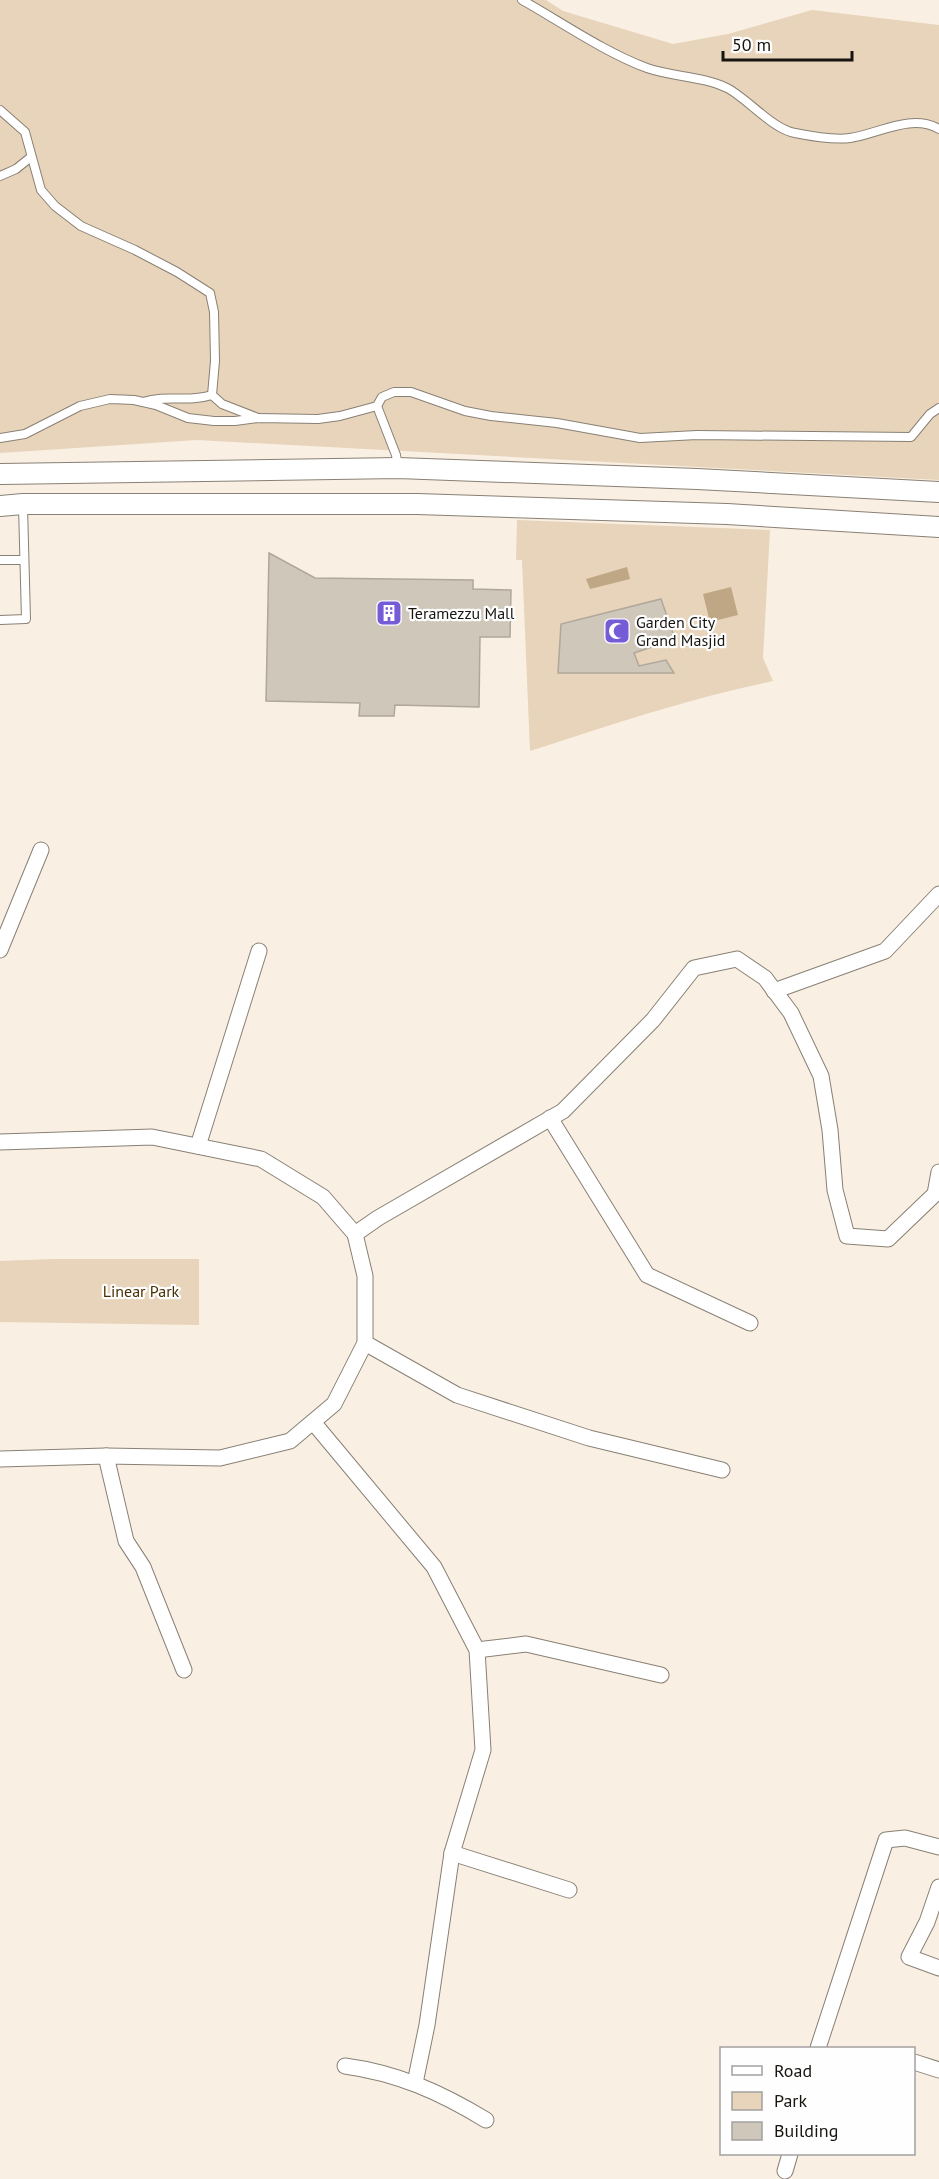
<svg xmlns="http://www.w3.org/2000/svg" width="939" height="2179" font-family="'PT Sans',sans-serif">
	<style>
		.green { fill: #e7d4ba }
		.water { fill: #bfa786 }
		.building { fill: #d0c7bb; stroke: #b0a79b; stroke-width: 1.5 }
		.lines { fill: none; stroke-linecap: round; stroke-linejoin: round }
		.service-casing { stroke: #898075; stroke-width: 10 }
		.minor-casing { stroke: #898075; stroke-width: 17 }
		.tertiary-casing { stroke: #898075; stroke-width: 22 }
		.service { stroke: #fff; stroke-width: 8 }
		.minor { stroke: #fff; stroke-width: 15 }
		.tertiary { stroke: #fff; stroke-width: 20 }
		.labels { text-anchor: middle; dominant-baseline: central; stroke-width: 4.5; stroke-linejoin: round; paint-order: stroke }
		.poi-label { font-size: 16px; fill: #181510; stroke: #fefefe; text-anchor: start }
		.park-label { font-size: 16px; fill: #482f03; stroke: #fefefe }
	</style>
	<rect width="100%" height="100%" fill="#f9efe2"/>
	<!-- green -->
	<g class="green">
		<polygon points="0,0 546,0 563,11 673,44 728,34 812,10 939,25 939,480 197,440 0,453"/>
		<path d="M517,520L770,530L763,658L773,681C690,698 610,725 530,751L522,560H516Z"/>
		<polygon points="53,1259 199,1259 199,1325 0,1322 0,1261"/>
	</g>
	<!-- water -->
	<g class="water">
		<polygon points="627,567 630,579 590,589 586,579"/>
		<polygon points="731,587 738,615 710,622 703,594"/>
	</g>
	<!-- building -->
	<g class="building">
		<polygon points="269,553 315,578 473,580 473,589 511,590 510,637 480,637 479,707 395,705 394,716 359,716 360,703 266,701"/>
		<polygon points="661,599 675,639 634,653 639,666 666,660 674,673 558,673 561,624"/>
	</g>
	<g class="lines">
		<!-- service casing -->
		<g class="service-casing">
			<g id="service">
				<path d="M522,0C561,22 606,53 647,68C673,77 702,76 727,88C747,98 772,129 795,133C810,136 836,140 850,138C878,134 911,113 939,129"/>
				<polyline points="0,110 25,132 41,190 55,206 81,226 135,250 177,272 210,293 214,312 215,361 212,395 222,404 258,418"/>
				<polyline points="0,176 16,169 31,157"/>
				<path d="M143,402C168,394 186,403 212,395"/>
				<polyline points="377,406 382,397 394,392 411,392 465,411 491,416 557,423 640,438 697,435 911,437 930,414 939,408"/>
				<polyline points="0,438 25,434 80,406 110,399 134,400 156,405 188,418 214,421 235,421 258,418 318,419 340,416 377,406 396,455 398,467"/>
				<polyline points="0,560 24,560"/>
				<polyline points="0,620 26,619 23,506"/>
			</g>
		</g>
		<!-- minor casing -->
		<g class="minor-casing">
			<g id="minor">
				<polyline points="0,950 41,850"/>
				<polyline points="774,991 885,951 939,894"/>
				<polyline points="550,1118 647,1275 750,1323"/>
				<polyline points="0,1142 152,1137 261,1159 323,1197 355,1234 378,1218 563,1111 653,1020 694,968 737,959 765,978 791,1013 821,1076 830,1130 835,1190 847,1236 888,1239 935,1194 939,1172"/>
				<polyline points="198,1146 259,951"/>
				<polyline points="365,1343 457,1395 589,1438 722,1470"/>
				<polyline points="313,1422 434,1567 477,1650 483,1750 452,1853 427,2025 415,2083"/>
				<polyline points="106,1456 126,1541 143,1567 184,1670"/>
				<polyline points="0,1459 106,1456 220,1458 290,1441 334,1404 365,1343 365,1276 355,1234"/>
				<polyline points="477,1650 526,1644 661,1675"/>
				<polyline points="452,1853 569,1890"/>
				<polyline points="939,1887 927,1922 909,1957 939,1968"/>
				<polyline points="818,2048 886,1840 905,1838 939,1847"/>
				<polyline points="914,2062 939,2070"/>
				<path d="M345,2066C397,2073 440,2092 486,2120"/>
				<polyline points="785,2171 790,2154"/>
			</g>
		</g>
		<!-- tertiary casing -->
		<g class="tertiary-casing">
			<g id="tertiary">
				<polyline points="0,474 398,468 697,479 939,492"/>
				<polyline points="0,506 23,504 417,504 727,514 939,527"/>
			</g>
		</g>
		<!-- service -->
		<use href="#service" class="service"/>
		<!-- minor -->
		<use href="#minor" class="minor"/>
		<!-- tertiary -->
		<use href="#tertiary" class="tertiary"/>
	</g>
	<!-- icons -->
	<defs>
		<g id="building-square" transform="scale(1.35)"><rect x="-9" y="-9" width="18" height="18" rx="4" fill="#755bd6" stroke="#fefefe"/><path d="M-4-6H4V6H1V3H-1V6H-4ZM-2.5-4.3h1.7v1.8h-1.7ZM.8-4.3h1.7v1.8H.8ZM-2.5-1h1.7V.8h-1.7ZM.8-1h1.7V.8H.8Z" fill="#fff"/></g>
		<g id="mosque-square" transform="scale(1.35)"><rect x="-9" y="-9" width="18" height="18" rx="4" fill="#755bd6" stroke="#fefefe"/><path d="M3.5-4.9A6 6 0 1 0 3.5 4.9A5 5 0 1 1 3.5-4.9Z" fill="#fff"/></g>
	</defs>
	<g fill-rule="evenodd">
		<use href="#building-square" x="389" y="613"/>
		<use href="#mosque-square" x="617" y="631"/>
	</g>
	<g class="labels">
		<!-- poi labels -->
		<g class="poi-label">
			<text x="408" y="613">Teramezzu Mall</text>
			<text x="636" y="622">Garden City<tspan x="636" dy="18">Grand Masjid</tspan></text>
		</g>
		<!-- park labels -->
		<g class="park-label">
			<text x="141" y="1291">Linear Park</text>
		</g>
	</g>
	<!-- legend -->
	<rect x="720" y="2047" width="195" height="108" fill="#fefefe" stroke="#a2a19f" stroke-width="1.5"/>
	<rect x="732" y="2066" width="30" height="9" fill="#ffffff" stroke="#a2a19f" stroke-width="1.5"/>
	<text x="774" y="2077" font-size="18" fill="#181510">Road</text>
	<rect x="732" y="2092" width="30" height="18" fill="#e7d4ba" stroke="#a2a19f" stroke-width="1.5"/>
	<text x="774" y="2107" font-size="18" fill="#181510">Park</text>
	<rect x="732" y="2122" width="30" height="18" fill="#d0c7bb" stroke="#a2a19f" stroke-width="1.5"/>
	<text x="774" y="2137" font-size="18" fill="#181510">Building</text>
	<!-- scale -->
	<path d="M723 51v9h129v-9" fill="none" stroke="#181510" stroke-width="3"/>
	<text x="732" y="51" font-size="18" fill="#181510" stroke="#fefefe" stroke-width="4.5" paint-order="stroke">50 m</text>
</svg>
